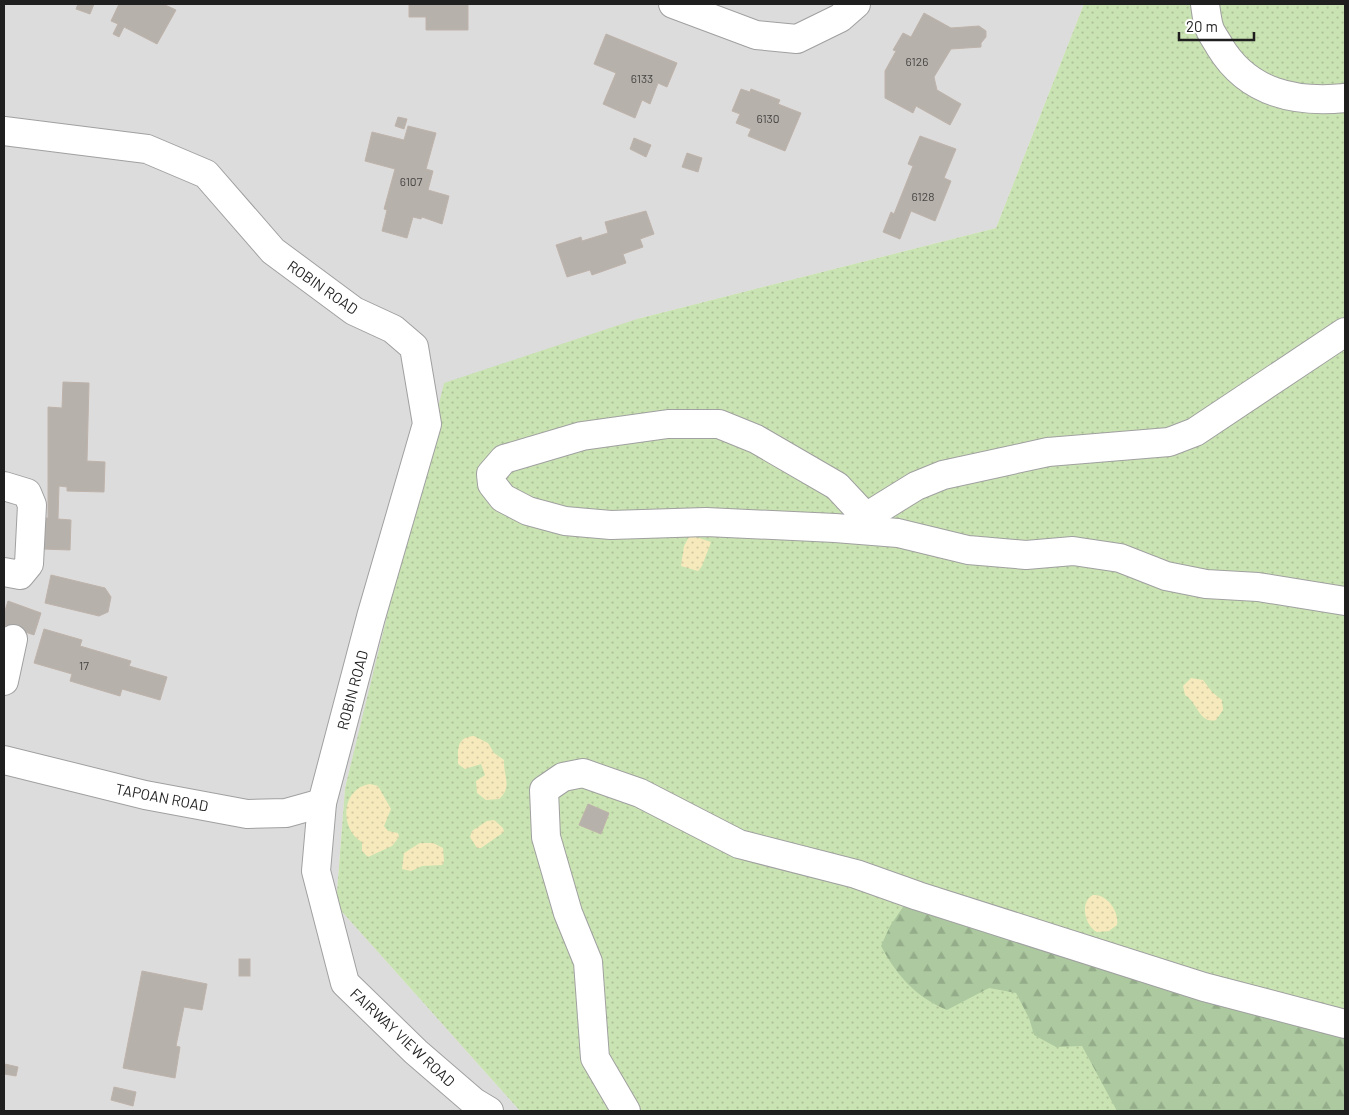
<svg xmlns="http://www.w3.org/2000/svg" width="1349" height="1115" font-family="Barlow,sans-serif">
	<style>
		.residential { fill: #dddcdc }
		.grass { fill: url(#grass-dots) }
		.forest { fill: url(#forest-firs) }
		.sand { fill: url(#sand-dots) }
		.building { fill: #b7b1ac; stroke: #beb3aa }
		.lines { fill: none; stroke-linecap: round; stroke-linejoin: round }
		.minor-casing { stroke: #a0a0a0; stroke-width: 30 }
		.minor { stroke: #fff; stroke-width: 28 }
		.labels { text-anchor: middle; dominant-baseline: central; stroke-width: 4.5; stroke-linejoin: round; paint-order: stroke }
		.number-label { font-size: 12px; fill: #454442 }
		.street-label { font-size: 15px; fill: #1f1f1f; stroke: #fff }
	</style>
	<defs>
		<pattern id="grass-dots" width="8" height="8" patternUnits="userSpaceOnUse" patternTransform="scale(1.25)"><rect width="8" height="8" fill="#cae3b2"/><path d="M2 2h.1M6 6h.1" fill="none" stroke="#adc299" stroke-width="1.8" stroke-linecap="round"/></pattern>
		<pattern id="forest-firs" width="22" height="20" patternUnits="userSpaceOnUse" patternTransform="scale(1.25)"><rect width="22" height="20" fill="#acc9a0"/><path d="M5 1l3.5 6h-7zM16 11l3.5 6h-7z" fill="#94ac89"/></pattern>
		<pattern id="sand-dots" width="8" height="8" patternUnits="userSpaceOnUse" patternTransform="scale(1.25)"><rect width="8" height="8" fill="#f6eabc"/><path d="M2 2h.1M6 6h.1" fill="none" stroke="#d2c8a1" stroke-width="1.8" stroke-linecap="round"/></pattern>
	</defs>
	<rect width="100%" height="100%" fill="#eeece6"/>
	<!-- residential -->
	<polygon class="residential" points="4,4 1084,4 996,228 637,319 419,492 345,788 336,905 520,1111 4,1111"/>
	<!-- grass -->
	<polygon class="grass" points="1084,4 1345,4 1345,1111 520,1111 336,905 345,788 444,383 637,319 996,228"/>
	<!-- forest -->
	<path class="forest" d="M903,907L926,909L1345,1038V1111H1117L1082,1046L1056,1047L1034,1035L1029,1018L1016,993L989,988L947,1010C916,997 897,976 881,946L890,926Z"/>
	<!-- sand -->
	<g class="sand">
		<polygon points="690,535 711,542 702,566 698,571 681,566 684,546"/>
		<path d="M1191,678L1203,680L1212,692L1222,700L1223,710L1216,720C1199,724 1198,703 1185,695L1183,686Z"/>
		<path d="M474,736L488,743L494,753L504,760C503,775 513,787 499,799L486,800L477,793L476,781L485,775L481,764L465,769L458,764C458,750 456,737 474,736Z"/>
		<path d="M370,784L378,786L391,809L384,826L388,831L398,833L399,837L392,846L368,857L362,851V842C339,829 341,788 370,784Z"/>
		<polygon points="494,820 503,828 504,832 481,848 477,848 470,837 472,831 487,821"/>
		<polygon points="420,843 433,843 443,848 444,862 442,865 422,866 411,871 402,869 404,853"/>
		<path d="M1093,895C1107,894 1119,911 1117,925L1109,931L1097,932C1085,926 1079,902 1093,895Z"/>
	</g>
	<!-- building -->
	<g class="building">
		<polygon points="78,4 94,4 90,14 76,9"/>
		<polygon points="119,4 163,4 176,10 157,44 124,27 119,37 113,34 118,24 111,21"/>
		<polygon points="409,4 468,4 468,30 426,30 426,17 409,17"/>
		<polygon points="924,13 951,28 979,26 986,31 986,37 981,43 981,47 951,49 934,77 937,90 961,104 950,125 916,106 913,113 885,98 885,71 896,51 893,50 903,33 911,37"/>
		<polygon points="606,34 677,63 667,87 658,83 650,104 642,100 635,118 603,104 616,73 594,64"/>
		<polygon points="741,89 750,92 751,89 780,100 778,104 801,113 785,151 748,136 751,129 736,123 740,114 732,111"/>
		<polygon points="398,117 407,119 404,129 395,126"/>
		<polygon points="408,126 436,133 426,169 433,171 428,190 449,196 442,224 422,217 421,219 413,217 407,238 382,231 387,210 384,209 395,169 365,161 372,132 404,140"/>
		<polygon points="920,136 956,149 944,178 951,181 935,221 911,211 900,239 883,232 891,212 894,214 913,166 908,164"/>
		<polygon points="634,138 651,145 646,157 630,149"/>
		<polygon points="687,153 702,158 698,172 682,167"/>
		<polygon points="646,211 654,234 640,239 643,247 623,254 626,263 592,275 590,270 567,277 556,245 581,237 582,241 608,233 605,222"/>
		<polygon points="63,382 89,383 87,461 105,462 104,492 67,491 67,487 59,486 58,519 71,520 70,550 42,549 43,518 48,518 48,407 62,408"/>
		<polygon points="51,575 105,588 111,597 108,612 99,616 45,603"/>
		<polygon points="8,601 41,613 34,635 4,625 4,614"/>
		<polygon points="44,629 82,640 80,646 131,661 129,666 167,677 160,700 122,689 120,696 70,681 72,674 34,663"/>
		<polygon points="588,804 609,813 601,834 579,825"/>
		<rect x="239" y="959" width="11" height="17"/>
		<polygon points="142,971 207,984 202,1010 184,1007 176,1046 180,1047 175,1078 123,1068"/>
		<polygon points="5,1064 18,1067 16,1076 4,1074"/>
		<polygon points="114,1087 136,1092 133,1106 111,1100"/>
	</g>
	<g class="lines">
		<!-- minor casing -->
		<g class="minor-casing">
			<g id="minor">
				<polyline points="673,4 756,35 797,39 840,18 856,4"/>
				<path d="M1205,4C1206,11 1207,20 1209,27C1211,34 1217,41 1220,47C1248,93 1295,103 1345,98"/>
				<polyline points="4,131 147,149 206,174 273,251 354,311 393,329 414,347 427,424 371,617 322,803 316,871 345,983 416,1052 474,1102 489,1111"/>
				<polyline points="4,486 27,493 32,505 29,564 20,575 4,572"/>
				<polyline points="866,517 916,486 943,475 1048,452 1169,442 1195,432 1345,332"/>
				<polyline points="873,531 866,517 837,486 756,439 719,424 668,424 582,436 504,459 491,474 492,484 503,498 528,511 565,521 611,525 706,522 835,528 898,533 968,550 1026,555 1073,551 1120,558 1166,576 1206,584 1258,587 1345,601"/>
				<polyline points="4,681 13,639"/>
				<polyline points="4,760 145,795 247,814 286,813 322,803"/>
				<polyline points="626,1111 595,1058 588,962 568,913 546,837 544,790 563,777 583,773 640,793 739,844 856,874 918,896 1204,987 1345,1024"/>
			</g>
		</g>
		<!-- minor -->
		<use href="#minor" class="minor"/>
	</g>
	<g class="labels">
		<!-- number labels -->
		<g class="number-label">
			<text x="917" y="61">6126</text>
			<text x="642" y="78">6133</text>
			<text x="768" y="118">6130</text>
			<text x="411" y="181">6107</text>
			<text x="923" y="196">6128</text>
			<text x="84" y="665">17</text>
		</g>
		<!-- street labels -->
		<g class="street-label">
			<text transform="translate(323 287) rotate(35)">ROBIN ROAD</text>
			<text transform="translate(352 690) rotate(-75)">ROBIN ROAD</text>
			<text transform="translate(162 797) rotate(11)">TAPOAN ROAD</text>
			<text transform="translate(403 1037) rotate(43)">FAIRWAY VIEW ROAD</text>
		</g>
	</g>
	<!-- border -->
	<rect width="1349" height="1115" fill="none" stroke="#1f1f1f" stroke-width="10"/>
	<!-- scale -->
	<path d="M1179 32v8h75v-8" fill="none" stroke="#1f1f1f" stroke-width="2.5"/>
	<text x="1186" y="32" font-size="15" fill="#1f1f1f" stroke="#ffffff" stroke-width="4" paint-order="stroke">20 m</text>
</svg>
